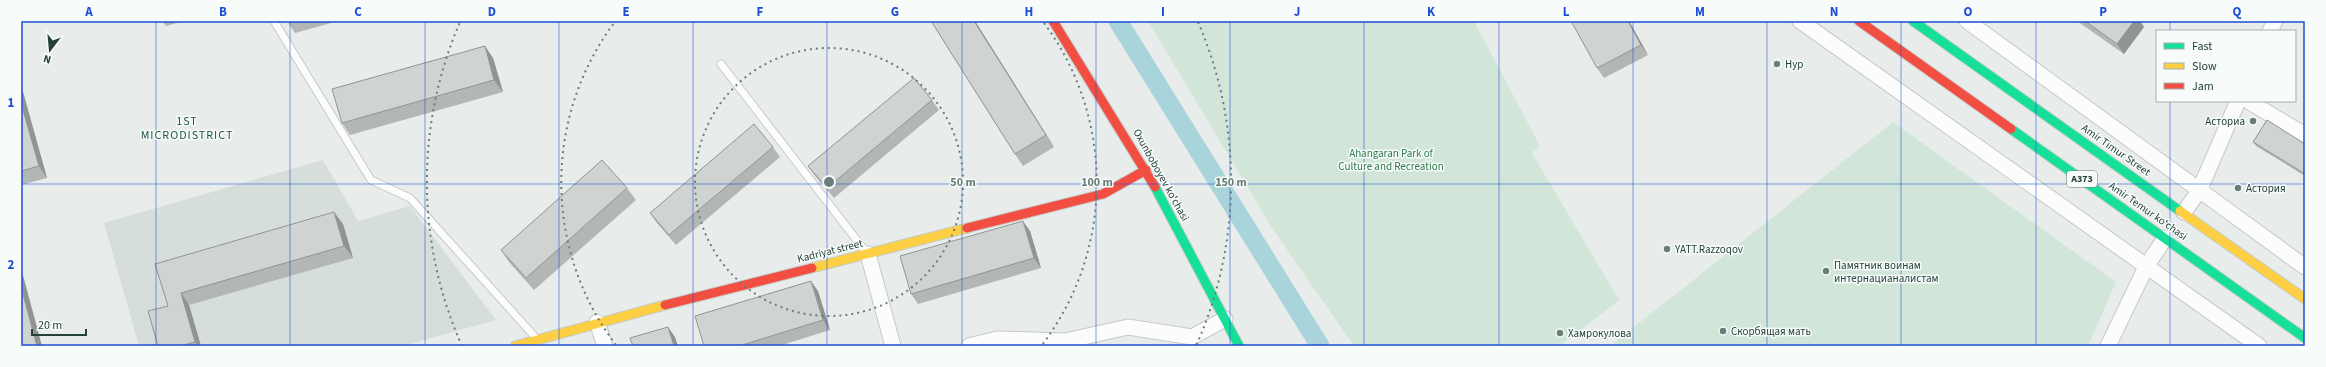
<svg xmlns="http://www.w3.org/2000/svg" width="2326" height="367" font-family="'Source Sans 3',sans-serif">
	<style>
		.built { fill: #d6dedb }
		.green { fill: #d1e6d8 }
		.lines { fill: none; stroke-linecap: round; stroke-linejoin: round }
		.canal { stroke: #a9d4db; stroke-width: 19 }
		.lane-casing { stroke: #c5cac8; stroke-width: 9 }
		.street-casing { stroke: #c5cac8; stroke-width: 17 }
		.fast-casing { stroke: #c3cbc8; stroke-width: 11 }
		.slow-casing { stroke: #c3cbc8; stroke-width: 11 }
		.jam-casing { stroke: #c3cbc8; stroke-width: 11 }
		.lane { stroke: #fcfcfc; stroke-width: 7 }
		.street { stroke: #fcfcfc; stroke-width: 15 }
		.fast { stroke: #16e098; stroke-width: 9 }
		.slow { stroke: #ffcf43; stroke-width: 9 }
		.jam { stroke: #f24e42; stroke-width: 9 }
		.wall { fill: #b2b6b5 }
		.shaded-wall { fill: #919493 }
		.building { fill: #cfd4d2; stroke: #919493 }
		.grid { fill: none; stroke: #1d4ed8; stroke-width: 1; stroke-opacity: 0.55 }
		.ring { fill: none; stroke: #697e78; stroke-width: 2; stroke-dasharray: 2 4 }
		.poi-dot { fill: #697e78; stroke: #f7fbf9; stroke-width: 1.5 }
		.labels { text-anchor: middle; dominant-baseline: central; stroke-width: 3; stroke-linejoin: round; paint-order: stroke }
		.shield { fill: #f7fbf9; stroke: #637a73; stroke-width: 1 }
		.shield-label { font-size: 10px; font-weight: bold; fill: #24423a }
		.poi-label { font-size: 11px; fill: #24423a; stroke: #f7fbf9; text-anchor: start }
		.street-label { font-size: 11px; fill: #24423a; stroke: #f7fbf9 }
		.park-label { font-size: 11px; fill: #2d7a4b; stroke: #f7fbf9 }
		.neighbourhood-label { font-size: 12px; letter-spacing: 1px; fill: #1f5548; stroke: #f7fbf9 }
		.centre { fill: #697e78; stroke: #f7fbf9; stroke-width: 2 }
		.ring-label { font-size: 12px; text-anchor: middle; font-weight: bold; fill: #697e78; stroke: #f7fbf9; stroke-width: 3; stroke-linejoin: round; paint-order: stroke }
		.neatline { fill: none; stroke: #1d4ed8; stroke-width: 1.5 }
		.grid-label { font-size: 13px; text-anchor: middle; font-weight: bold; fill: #1d4ed8 }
	</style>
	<rect width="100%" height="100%" fill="#e8edeb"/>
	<!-- built -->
	<polygon class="built" points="323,160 358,221 410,206 496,320 403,346 139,346 104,223"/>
	<!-- green -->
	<g class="green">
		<polygon points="1148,21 1474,21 1540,146 1532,153 1619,300 1560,346 1354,346 1272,228"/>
		<polygon points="1893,122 2116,282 2088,346 1610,346"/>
	</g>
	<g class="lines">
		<!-- canal -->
		<polyline class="canal" points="1118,21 1320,346"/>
		<!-- lane casing -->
		<g class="lane-casing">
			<g id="lane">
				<polyline points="274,21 371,180 410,198 536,338"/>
				<polyline points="721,64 866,252"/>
			</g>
		</g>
		<!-- street casing -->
		<g class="street-casing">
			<g id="street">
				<polyline points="1800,21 2259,346"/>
				<polyline points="1967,21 2305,267"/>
				<polyline points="2270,31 2275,21"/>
				<polyline points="2248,101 2305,135"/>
				<polyline points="2184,212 2199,191 2238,101"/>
				<polyline points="868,254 893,346"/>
				<polyline points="597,322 605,346"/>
				<polyline points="969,346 997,339 1065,341 1128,327 1192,337 1225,319"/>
				<polyline points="2108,346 2146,267 2165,238"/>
			</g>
		</g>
		<!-- fast casing -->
		<g class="fast-casing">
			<g id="fast">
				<polyline points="1913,21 2180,211"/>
				<polyline points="2011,129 2305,338"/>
				<polyline points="1155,187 1239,346"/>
			</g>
		</g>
		<!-- slow casing -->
		<g class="slow-casing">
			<g id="slow">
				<polyline points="2180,211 2305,299"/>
				<polyline points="812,268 967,228"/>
				<polyline points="515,346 665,305"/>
			</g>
		</g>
		<!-- jam casing -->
		<g class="jam-casing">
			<g id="jam">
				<polyline points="1053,21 1155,187"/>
				<polyline points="1859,21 2011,129"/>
				<polyline points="967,228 1103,194 1146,170"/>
				<polyline points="665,305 812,268"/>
			</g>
		</g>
		<!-- lane -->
		<use href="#lane" class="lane"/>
		<!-- street -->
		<use href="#street" class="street"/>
		<!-- fast -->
		<use href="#fast" class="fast"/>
		<!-- slow -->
		<use href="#slow" class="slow"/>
		<!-- jam -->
		<use href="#jam" class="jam"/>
	</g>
	<!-- wall -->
	<g class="wall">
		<polygon points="162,21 184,21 166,26"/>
		<polygon points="287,21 338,21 295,33"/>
		<polygon points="931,21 975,21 1054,147 1023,166 1015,154"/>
		<polygon points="1629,21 1648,55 1604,78 1597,68"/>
		<polygon points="2077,21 2140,21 2144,27 2124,54"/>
		<polygon points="493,58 503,92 350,135 342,123"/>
		<polygon points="21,85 47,178 21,185"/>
		<polygon points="932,100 939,110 834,198 815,176 808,166"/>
		<polygon points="2253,142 2305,144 2305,176 2256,146"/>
		<polygon points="773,147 780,157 676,245 657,223 650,213"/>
		<polygon points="627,188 636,200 534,290 509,262 501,250"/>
		<polygon points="343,224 353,258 189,305 201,346 158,346 168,306 155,264"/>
		<polygon points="1030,231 1041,268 918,304 911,294"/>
		<polygon points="818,291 830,330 779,346 704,346"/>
	</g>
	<!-- shaded-wall -->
	<g class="shaded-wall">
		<polygon points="974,21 975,21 1054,147 1046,135"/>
		<polygon points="1628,21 1629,21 1648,55 1641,45"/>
		<polygon points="2134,21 2140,21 2144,27 2124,54 2117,44"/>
		<polygon points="485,46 493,58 503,92 494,80"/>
		<polygon points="21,85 47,178 39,166 21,103"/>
		<polygon points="334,212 343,224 353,258 344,246"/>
		<polygon points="1023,221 1030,231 1041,268 1034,258"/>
		<polygon points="21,268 42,346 37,346 21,287"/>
		<polygon points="811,281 818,291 830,330 823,320"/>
		<polygon points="181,293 189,305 201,346 198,346 195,342"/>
		<polygon points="668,327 675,337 678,346 674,346"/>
	</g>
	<!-- building -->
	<g class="building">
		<polygon points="931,21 974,21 1046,135 1015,154"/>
		<polygon points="1571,21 1628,21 1641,45 1597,68"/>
		<polygon points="2085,21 2134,21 2117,44"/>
		<polygon points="485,46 494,80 342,123 332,89"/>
		<polygon points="914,78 932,100 827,188 808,166"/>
		<polygon points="21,103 39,166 21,171"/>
		<polygon points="2267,120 2305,144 2305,174 2253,142"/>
		<polygon points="754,124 773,147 669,235 650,213"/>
		<polygon points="602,160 627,188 526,278 501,250"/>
		<polygon points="334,212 344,246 181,293 195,342 180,346 158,346 148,311 168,306 155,264"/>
		<polygon points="1023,221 1034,258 911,294 900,256"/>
		<polygon points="811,281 823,320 739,346 704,346 695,316"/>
		<polygon points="21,287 37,346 21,346"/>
		<polygon points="668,327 674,346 633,346 630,338"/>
	</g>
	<!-- grid -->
	<path class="grid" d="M156,21V346M290,21V346M425,21V346M559,21V346M693,21V346M827,21V346M962,21V346M1096,21V346M1230,21V346M1364,21V346M1499,21V346M1633,21V346M1767,21V346M1901,21V346M2036,21V346M2170,21V31M2170,101V346M21,184H2305"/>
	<!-- distance rings -->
	<g class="ring">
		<circle cx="829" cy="182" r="134"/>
		<path d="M616 345A268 268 0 0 1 614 23M1044 23A268 268 0 0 1 1042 345"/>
		<path d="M462 346A402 402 0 0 1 460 22M1198 22A402 402 0 0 1 1196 346"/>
	</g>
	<!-- markers -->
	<g class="poi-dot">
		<circle cx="1777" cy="64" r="4"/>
		<circle cx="2253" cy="121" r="4"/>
		<circle cx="2238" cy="188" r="4"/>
		<circle cx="1667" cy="249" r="4"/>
		<circle cx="1826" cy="271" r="4"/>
		<circle cx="1723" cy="331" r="4"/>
		<circle cx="1560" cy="333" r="4"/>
	</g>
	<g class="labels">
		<!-- shield labels -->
		<rect class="shield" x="2067" y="171" width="30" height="16" rx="3"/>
		<g class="shield-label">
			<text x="2082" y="179">A373</text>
		</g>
		<!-- poi labels -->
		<g class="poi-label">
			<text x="1785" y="64">Нур</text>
			<text x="2245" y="121" text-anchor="end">Асториа</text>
			<text x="2246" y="188">Астория</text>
			<text x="1675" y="249">YATT.Razzoqov</text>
			<text x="1834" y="265">Памятник воинам<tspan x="1834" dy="13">интернацианалистам</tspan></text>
			<text x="1731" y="331">Скорбящая мать</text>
			<text x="1568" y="333">Хамрокулова</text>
		</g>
		<!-- street labels -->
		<g class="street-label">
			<text transform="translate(2116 150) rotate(35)">Amir Timur Street</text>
			<text transform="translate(1161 175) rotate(61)">Oxunboboyev ko'chasi</text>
			<text transform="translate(2148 211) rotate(35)">Amir Temur koʻchasi</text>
			<text transform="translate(830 251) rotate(-14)">Kadriyat street</text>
		</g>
		<!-- park labels -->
		<g class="park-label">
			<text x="1391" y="153">Ahangaran Park of<tspan x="1391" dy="13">Culture and Recreation</tspan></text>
		</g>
		<!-- neighbourhood labels -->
		<g class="neighbourhood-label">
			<text x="187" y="121">1ST<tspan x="187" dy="14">MICRODISTRICT</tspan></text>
		</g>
	</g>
	<circle cx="829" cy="182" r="6" class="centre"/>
	<g class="ring-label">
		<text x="963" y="186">50 m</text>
		<text x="1097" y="186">100 m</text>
		<text x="1231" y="186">150 m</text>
	</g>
	<!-- border -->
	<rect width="2326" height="367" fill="none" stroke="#f7fbf9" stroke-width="44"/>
	<!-- legend -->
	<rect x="2156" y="30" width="140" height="72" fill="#f7fbf9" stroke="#a3b1ad"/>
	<rect x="2164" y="43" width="20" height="6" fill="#16e098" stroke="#a3b1ad"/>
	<text x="2192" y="50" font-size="12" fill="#24423a">Fast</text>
	<rect x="2164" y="63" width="20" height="6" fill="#ffcf43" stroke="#a3b1ad"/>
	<text x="2192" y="70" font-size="12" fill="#24423a">Slow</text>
	<rect x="2164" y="83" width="20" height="6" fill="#f24e42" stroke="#a3b1ad"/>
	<text x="2192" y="90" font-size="12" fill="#24423a">Jam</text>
	<!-- north arrow -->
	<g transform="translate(50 50) rotate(196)" stroke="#f7fbf9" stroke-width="3" paint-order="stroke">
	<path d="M0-3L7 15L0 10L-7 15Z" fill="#24423a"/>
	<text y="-6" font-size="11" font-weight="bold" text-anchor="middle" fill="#24423a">N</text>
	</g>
	<!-- scale -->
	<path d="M32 329v6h54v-6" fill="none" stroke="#24423a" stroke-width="2"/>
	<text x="38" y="329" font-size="12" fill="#24423a" stroke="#f7fbf9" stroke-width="3" paint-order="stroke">20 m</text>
	<rect x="22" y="22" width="2282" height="323" class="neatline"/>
	<g class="grid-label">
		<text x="89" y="16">A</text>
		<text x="223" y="16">B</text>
		<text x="358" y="16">C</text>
		<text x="492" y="16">D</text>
		<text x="626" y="16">E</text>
		<text x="760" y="16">F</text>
		<text x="895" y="16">G</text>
		<text x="1029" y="16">H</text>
		<text x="1163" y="16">I</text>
		<text x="1297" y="16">J</text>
		<text x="1431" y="16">K</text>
		<text x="1566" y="16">L</text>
		<text x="1700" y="16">M</text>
		<text x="1834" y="16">N</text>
		<text x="1968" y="16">O</text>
		<text x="2103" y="16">P</text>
		<text x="2237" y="16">Q</text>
		<text x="11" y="107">1</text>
		<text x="11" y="269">2</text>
	</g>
</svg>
